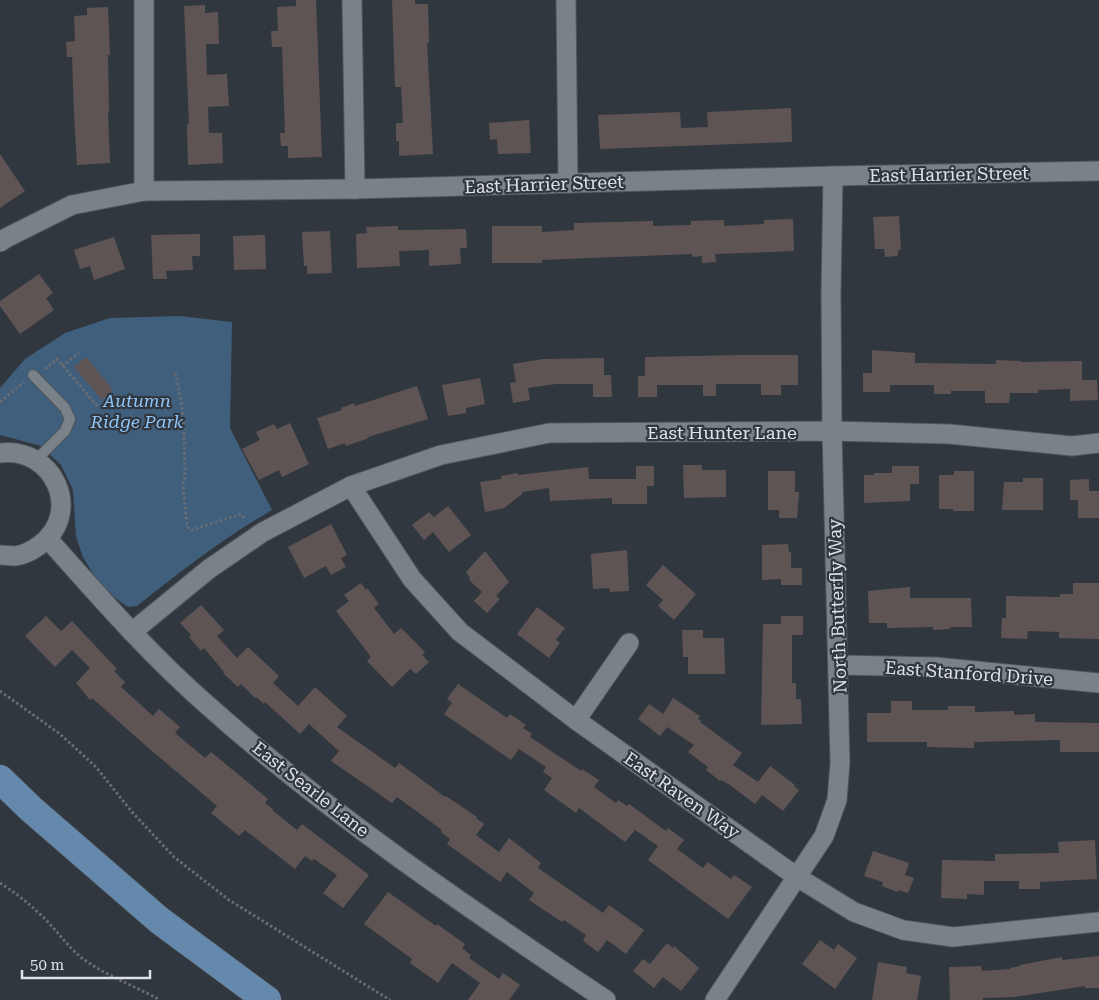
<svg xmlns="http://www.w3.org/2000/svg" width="1099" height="1000" font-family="'Roboto Serif',serif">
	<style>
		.green { fill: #405f7d }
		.building { fill: #5f5454 }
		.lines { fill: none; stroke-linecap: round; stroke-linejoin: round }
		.lane-casing { stroke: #50565b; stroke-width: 12 }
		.street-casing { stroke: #50565b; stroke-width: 21 }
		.primary-casing { stroke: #50565b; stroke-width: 29 }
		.path { stroke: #676d73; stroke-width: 3; stroke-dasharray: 2.5 2.5; stroke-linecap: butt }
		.lane { stroke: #7a8289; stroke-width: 10 }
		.street { stroke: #7a8289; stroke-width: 19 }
		.primary { stroke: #6489ac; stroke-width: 28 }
		.labels { text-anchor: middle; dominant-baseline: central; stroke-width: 4.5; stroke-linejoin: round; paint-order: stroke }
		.street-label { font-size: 18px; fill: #dee3e7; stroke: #31373e }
		.park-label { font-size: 18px; font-style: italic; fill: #8dc4f8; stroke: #31373e }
	</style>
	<rect width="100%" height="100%" fill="#31373e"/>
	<!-- green -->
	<path class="green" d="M180,316L232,322L230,428L272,510C224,538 181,571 137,606L128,607L119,601L98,582L83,557L76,537L73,490L61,465L41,446L0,435V388L25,359L65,333L110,318Z"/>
	<!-- building -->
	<g class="building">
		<polygon points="296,0 316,0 322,157 288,158 288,146 281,146 280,133 285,133 282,47 272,47 271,31 278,31 277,7 296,6"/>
		<polygon points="392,0 415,0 415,4 428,4 429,43 427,43 433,154 399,156 399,141 396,141 396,123 403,123 401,87 395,87"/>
		<polygon points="205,5 205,13 218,12 219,44 206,44 207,75 227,74 229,106 208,107 209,133 222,133 223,163 188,165 187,125 189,124 184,6"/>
		<polygon points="108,7 110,55 108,55 109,112 108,112 110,163 77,165 74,113 72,57 67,57 66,42 75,41 74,16 87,15 87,8"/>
		<polygon points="791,108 792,142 600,149 598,115 680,112 681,128 708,127 707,112"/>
		<polygon points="529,120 531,153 498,154 497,139 490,140 489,123"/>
		<polygon points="0,154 25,191 0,208"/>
		<polygon points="899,216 901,250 898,250 898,256 885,257 884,249 875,249 873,217"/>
		<polygon points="793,219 794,251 715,254 716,262 702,263 702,256 693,257 692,254 542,260 542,263 492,263 492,226 542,226 542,232 574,230 574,223 653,221 653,226 691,225 691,221 724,220 724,226 764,224 764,220"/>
		<polygon points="398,226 398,230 408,230 466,229 467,248 460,248 461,264 429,266 429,250 399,251 400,266 357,268 356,234 367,233 366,227"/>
		<polygon points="330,231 332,273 307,274 307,266 304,266 302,232"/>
		<polygon points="200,234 200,256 192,256 193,270 166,271 167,279 153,279 151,235"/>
		<polygon points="265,235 266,269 234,270 233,236"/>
		<polygon points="114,237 125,269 94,280 90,266 80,269 74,250"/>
		<polygon points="39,274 53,293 46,298 54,310 20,334 0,306 0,301"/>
		<polygon points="872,350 915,353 915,363 996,364 996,360 1021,361 1021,362 1082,361 1082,380 1097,380 1098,400 1070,401 1070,389 1038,390 1038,393 1010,393 1009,403 985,403 985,391 951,391 951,394 934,394 934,385 890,385 890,392 863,392 863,373 872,373"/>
		<polygon points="741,355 798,355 798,385 781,385 781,395 761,395 761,384 716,384 716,396 703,396 703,385 657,385 657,397 638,397 638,376 645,376 645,357"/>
		<polygon points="86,357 113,390 102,400 74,367"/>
		<polygon points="604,358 604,375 611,375 612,397 593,397 593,384 556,384 528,388 530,400 513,403 510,383 516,382 513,364 543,359"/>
		<polygon points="480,378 485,404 466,408 466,413 448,416 442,385"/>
		<polygon points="417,386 428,419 368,437 369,438 346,446 345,443 328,449 317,418 342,410 341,408 354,403 355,406"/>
		<polygon points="290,423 309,464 282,477 279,470 259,480 242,449 260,440 256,432 274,424 277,429"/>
		<polygon points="683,465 702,465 702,470 726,470 726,497 684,498"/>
		<polygon points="636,466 654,466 654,486 647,486 647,504 612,504 612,498 550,501 549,488 522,492 522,494 504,508 485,512 480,482 501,479 501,476 518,473 518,475 588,467 589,479 636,479"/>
		<polygon points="892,466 919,466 919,484 910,484 910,501 864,503 864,475 874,475 874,473 892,473"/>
		<polygon points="768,471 795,471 795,492 799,492 797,518 779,518 779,510 768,510"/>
		<polygon points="954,471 974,471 974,511 953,511 953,509 939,509 939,475 954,475"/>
		<polygon points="1023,478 1043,478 1043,510 1002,510 1004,482 1023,482"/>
		<polygon points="1089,479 1089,491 1099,491 1099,518 1078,518 1078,500 1070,500 1070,480"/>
		<polygon points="448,506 471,535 449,552 433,532 424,540 412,525 429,512 434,517"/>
		<polygon points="331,524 347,555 341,558 346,567 331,575 326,566 304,578 288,547"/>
		<polygon points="788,544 789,552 791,552 791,568 802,568 802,585 781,585 781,579 762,580 762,545"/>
		<polygon points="627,550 629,591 610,592 609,588 593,589 591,554"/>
		<polygon points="485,551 509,582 496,596 500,599 487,613 474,601 482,592 469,580 470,578 466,572"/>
		<polygon points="663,565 696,594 674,620 658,606 663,600 646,585"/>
		<polygon points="361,583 366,590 367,588 379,604 374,608 394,634 401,628 425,652 422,655 429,662 416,674 410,669 392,687 367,661 371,657 336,611 349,601 344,595"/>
		<polygon points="1073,583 1099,583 1099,639 1059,638 1059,632 1028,631 1027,639 1001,638 1002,618 1006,618 1006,596 1060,597 1060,594 1073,594"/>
		<polygon points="910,587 910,598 971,598 972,627 950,627 950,629 933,630 933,627 887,628 887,623 869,623 868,591"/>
		<polygon points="201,605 224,630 217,636 237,658 248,647 279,676 273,683 298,706 315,687 347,716 337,727 395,768 399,763 445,797 446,796 477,817 476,818 484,824 476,835 499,852 509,838 541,863 538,868 603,913 609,905 644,930 626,954 607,940 598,952 583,941 586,935 564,920 562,922 529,900 534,893 507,872 500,882 447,844 450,839 441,832 442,830 397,797 392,803 331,761 339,751 309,724 300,734 265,702 264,704 256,697 255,698 241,684 238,687 223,673 224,672 204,648 201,651 189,637 191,635 180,623"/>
		<polygon points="537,607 565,628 556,640 560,643 549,658 517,634"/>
		<polygon points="46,616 61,631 72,621 117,669 114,671 125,682 121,687 153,716 159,709 180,727 175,733 205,758 211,752 268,799 265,803 273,809 272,810 297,830 302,824 369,875 343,908 323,893 337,875 314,859 312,861 305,856 295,869 245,830 239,836 211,813 217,806 145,745 92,698 90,700 76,683 90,668 72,650 55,667 25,636"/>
		<polygon points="781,616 803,616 803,635 792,635 792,683 796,683 796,699 801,699 802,724 761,725 763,624 781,624"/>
		<polygon points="682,630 703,630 703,638 724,638 725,674 688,674 688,657 683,657"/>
		<polygon points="458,684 507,718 510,714 526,725 523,728 532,734 530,737 581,771 582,769 599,780 594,787 616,803 618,800 627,806 629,804 659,826 666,831 668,828 684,840 677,849 703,868 708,862 731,879 734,875 752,887 728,919 648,860 658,846 635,830 625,842 579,808 576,813 544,790 552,778 543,772 546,767 519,749 511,760 444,714 452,703 447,699"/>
		<polygon points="673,698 700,716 698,719 701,720 700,722 742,753 733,765 758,782 770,766 795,785 794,786 799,790 783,811 762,795 755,804 730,785 721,780 720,781 706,770 708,767 688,752 694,745 667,727 660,736 638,719 649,704 663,714"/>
		<polygon points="891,701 912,701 912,710 948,710 948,706 975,706 975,712 1014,711 1014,715 1035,714 1035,722 1099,723 1099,752 1060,752 1060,740 974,742 974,748 927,747 927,742 867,742 867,713 891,713"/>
		<polygon points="1095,840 1097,879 1040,882 1040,889 1019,889 1019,881 984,881 984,895 967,894 967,899 941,898 942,860 995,861 995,854 1059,853 1058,842"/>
		<polygon points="873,851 909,863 905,875 914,878 908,893 899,890 898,892 882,886 883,882 864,876"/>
		<polygon points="388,892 436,926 437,924 465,944 462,948 471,955 469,958 499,979 503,973 520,985 509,1000 468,1000 480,983 452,963 438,983 410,963 412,959 364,924"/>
		<polygon points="820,940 834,950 838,944 857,958 835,989 802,964"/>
		<polygon points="667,943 673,948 674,946 699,968 681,991 663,977 654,988 633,971 643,959 650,964"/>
		<polygon points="1099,956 1099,988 1085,988 1085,986 1015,997 983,998 983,1000 950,1000 949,967 981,966 982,971 1011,969 1010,968 1020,966 1020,965 1062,957 1062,960"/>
		<polygon points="878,962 907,967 906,973 921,976 917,1000 872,1000"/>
	</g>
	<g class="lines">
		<!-- lane casing -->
		<g class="lane-casing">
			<polyline id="lane" points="33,375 65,408 70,419 65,431 36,460"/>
		</g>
		<!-- street casing -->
		<g class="street-casing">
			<g id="street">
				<polyline points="144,0 144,191"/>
				<polyline points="352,0 355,189"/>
				<polyline points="566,0 568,183"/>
				<polyline points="0,242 6,238 72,205 144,191 355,189 833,176 1099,171"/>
				<path d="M0,453C53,446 84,512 40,545C33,550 24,555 15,556C11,556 5,555 0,555"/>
				<polyline points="351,486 412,579 460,632 576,720 797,877 854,912 903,930 953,937 1099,922"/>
				<path d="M48,539C98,595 148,653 205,703C329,814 468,908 606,1000"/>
				<polyline points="132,632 209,569 263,532 351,486 441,455 549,433 832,431 949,434 1072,446 1099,443"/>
				<polyline points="839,665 936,667 1099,683"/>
				<polyline points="576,720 629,643"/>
				<polyline points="715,1000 824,836 837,800 840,763 832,431 831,294 833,176"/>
			</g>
		</g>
		<!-- primary casing -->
		<g class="primary-casing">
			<polyline id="primary" points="0,779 31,809 159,920 267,1000"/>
		</g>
		<!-- path -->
		<g class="path">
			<polyline points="62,366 79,353"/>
			<polyline points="45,367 46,368 57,359 98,407"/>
			<path d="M175,373C185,406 184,441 185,476L183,485L187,526L189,529L192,530L241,514L245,519"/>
			<polyline points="0,402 24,382"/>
			<polyline points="0,691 60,734 96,767 132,812 174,857 229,900 390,1000"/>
			<path d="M0,883C16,893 31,905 45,919C58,932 68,947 82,958C106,976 135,986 160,1000"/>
		</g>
		<!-- lane -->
		<use href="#lane" class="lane"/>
		<!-- street -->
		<use href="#street" class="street"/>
		<!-- primary -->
		<use href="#primary" class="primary"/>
	</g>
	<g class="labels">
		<!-- street labels -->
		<g class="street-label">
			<text transform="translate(949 174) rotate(-1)">East Harrier Street</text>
			<text transform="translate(544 184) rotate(-2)">East Harrier Street</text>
			<text x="722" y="432">East Hunter Lane</text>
			<text transform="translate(837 606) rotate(-92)">North Butterfly Way</text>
			<text transform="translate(969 673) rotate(4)">East Stanford Drive</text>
			<text transform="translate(311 789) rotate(38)">East Searle Lane</text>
			<text transform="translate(682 795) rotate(35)">East Raven Way</text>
		</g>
		<!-- park labels -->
		<g class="park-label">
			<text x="137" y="400">Autumn<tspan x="137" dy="21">Ridge Park</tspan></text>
		</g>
	</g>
	<!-- scale -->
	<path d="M22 970v8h128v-8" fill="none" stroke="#dee3e7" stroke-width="2.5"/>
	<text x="30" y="970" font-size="15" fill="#dee3e7" stroke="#31373e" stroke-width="4" paint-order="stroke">50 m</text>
</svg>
